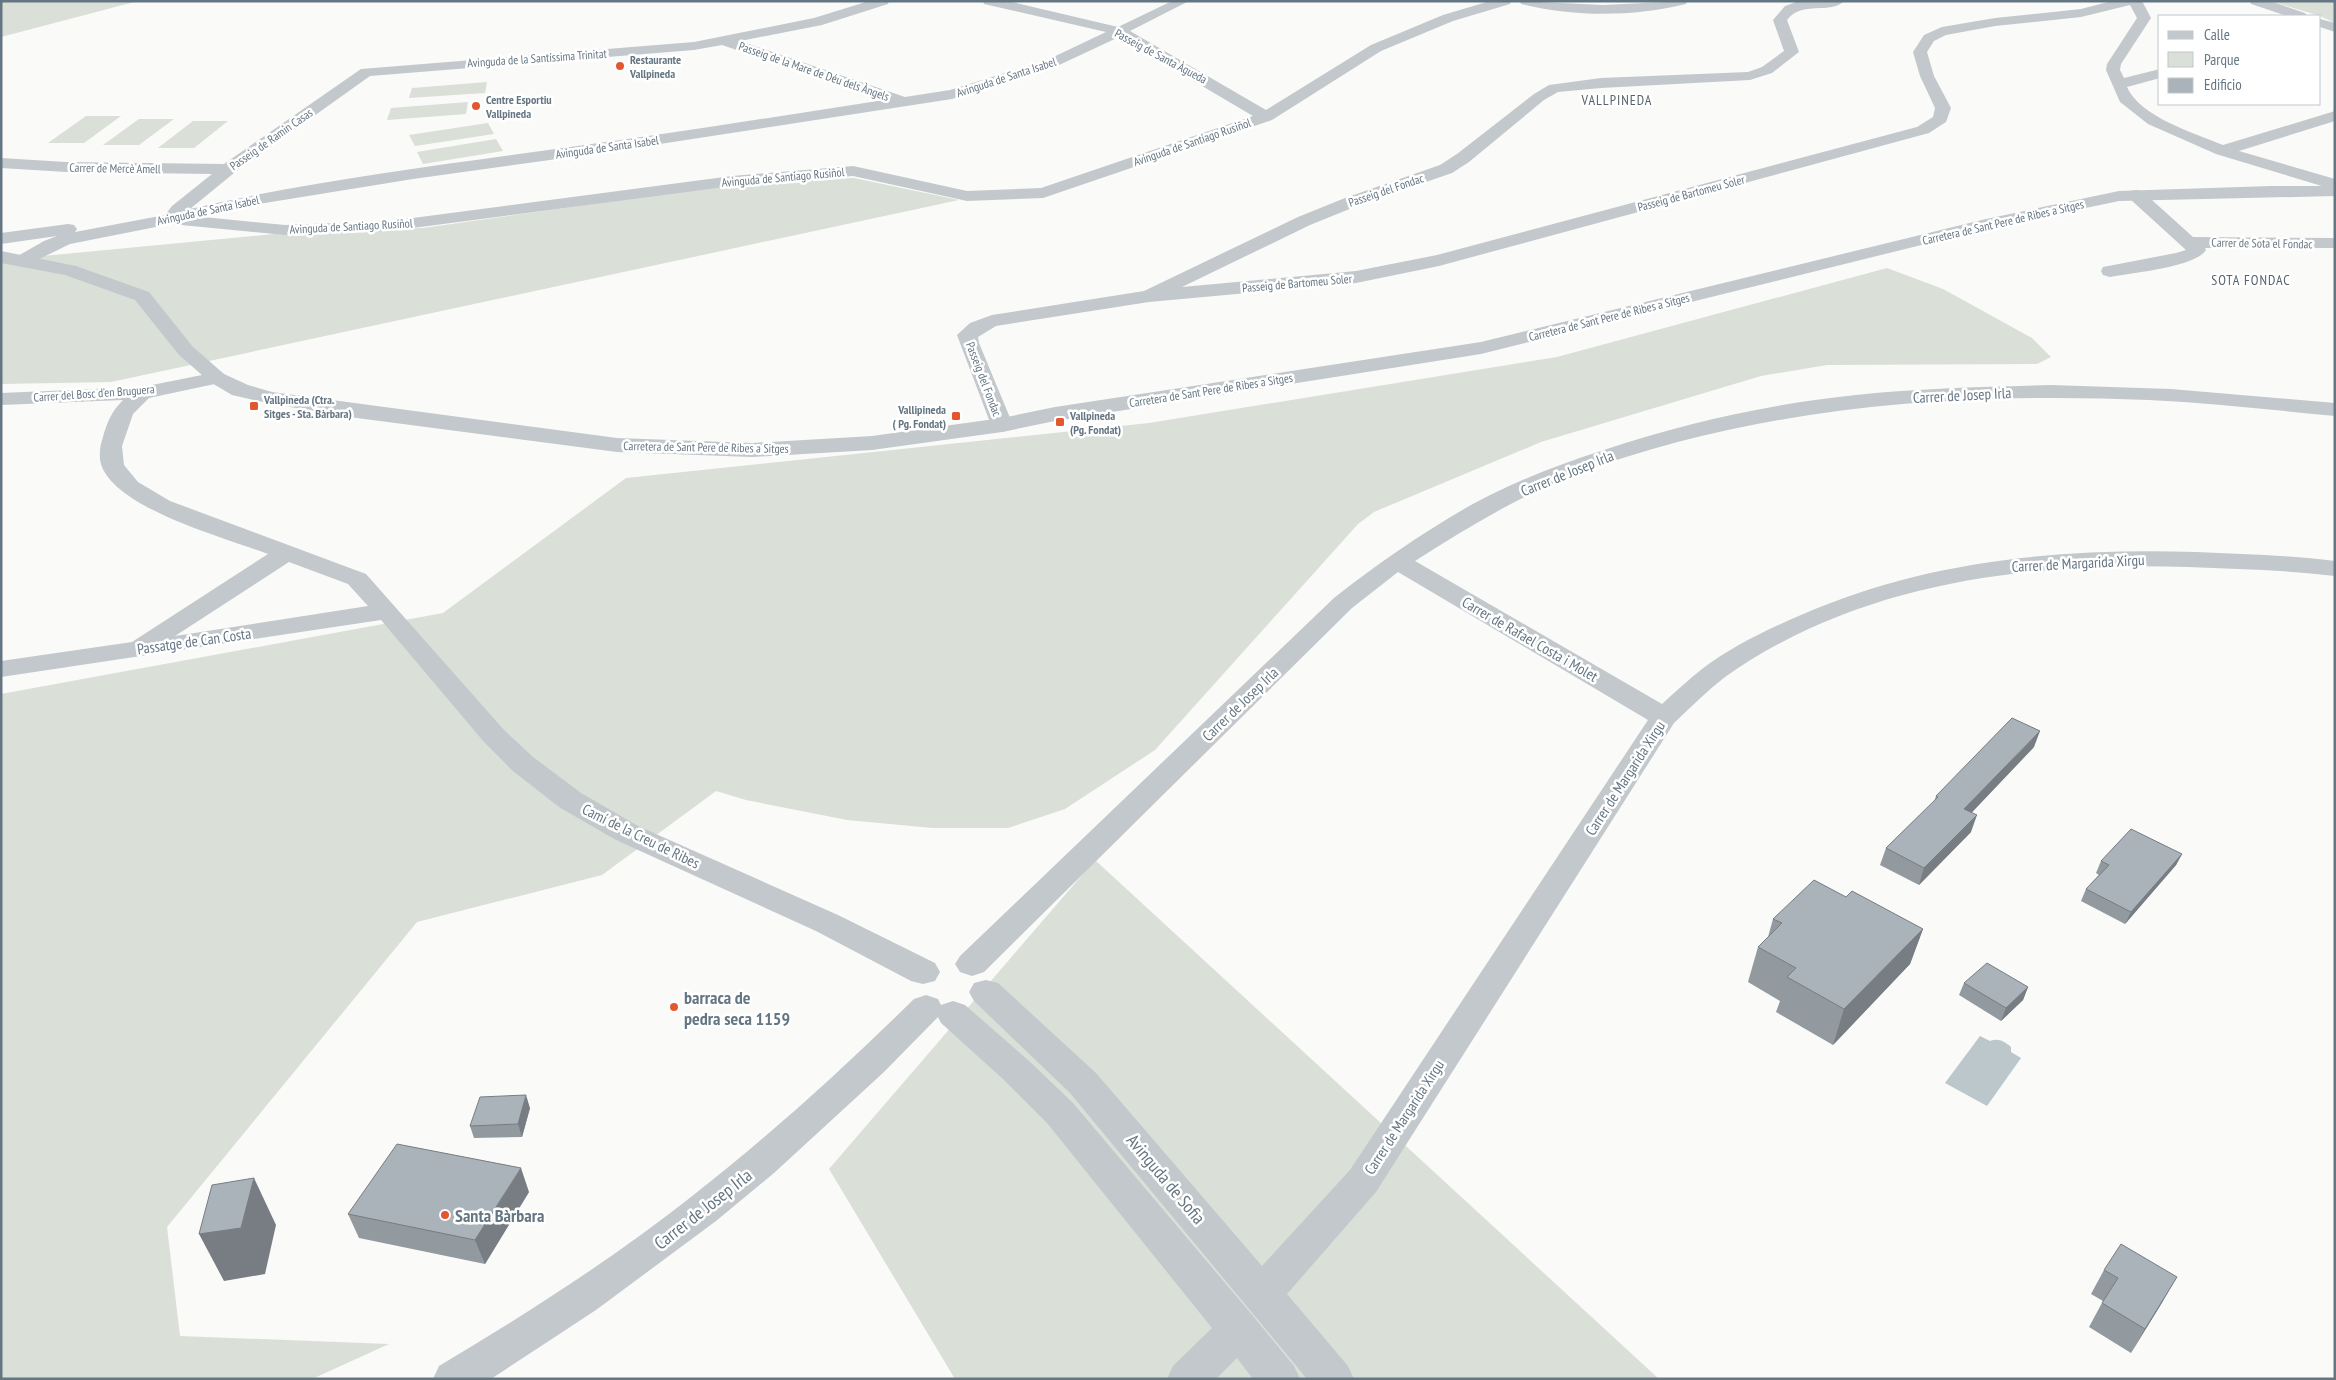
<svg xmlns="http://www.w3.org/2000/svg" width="2336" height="1380" font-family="'PT Sans Narrow',sans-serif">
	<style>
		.green { fill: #dadfd7 }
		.water { fill: #bbc7cb }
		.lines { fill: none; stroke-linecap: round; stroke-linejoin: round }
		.minor { fill: #c3c8cc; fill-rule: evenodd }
		.tertiary { fill: #c3c8cc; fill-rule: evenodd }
		.wall { fill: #929a9f }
		.shaded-wall { fill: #777d82 }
		.building { fill: #aab3b9; stroke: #777d82 }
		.poi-dot { fill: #e4572e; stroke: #fff; stroke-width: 2 }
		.labels { text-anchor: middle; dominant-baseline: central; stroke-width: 5; stroke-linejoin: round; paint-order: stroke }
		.far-street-label { font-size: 12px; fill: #657683; stroke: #fff }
		.far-poi-label { font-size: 12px; font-weight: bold; fill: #657683; stroke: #fff; text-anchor: start }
		.far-neighbourhood-label { font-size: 14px; letter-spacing: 1px; fill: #57646e; stroke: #fff }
		.street-label { font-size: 15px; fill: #657683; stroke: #fff }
		.near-poi-label { font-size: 18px; font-weight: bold; fill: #657683; stroke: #fff; text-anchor: start }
		.near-street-label { font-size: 18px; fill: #657683; stroke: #fff }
	</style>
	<rect width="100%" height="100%" fill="#fafaf8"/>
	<!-- green -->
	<g class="green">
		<polygon points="1,1 138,1 1,37"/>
		<polygon points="2270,1 2335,1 2335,23 2320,16"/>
		<polygon points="487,82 485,93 409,98 412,88"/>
		<polygon points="468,102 466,114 387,120 391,108"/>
		<polygon points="86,116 121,116 84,143 48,143"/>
		<polygon points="139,119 174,119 139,145 103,145"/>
		<polygon points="193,121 228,121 194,148 158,148"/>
		<polygon points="488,123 494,134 415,146 409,135"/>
		<polygon points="496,139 503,151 423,164 417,152"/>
		<polygon points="854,178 959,200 111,382 1,384 1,260 274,234 423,228 735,184"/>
		<polygon points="1887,268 1943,289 2032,338 2051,357 2037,364 1827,365 1761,376 1541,442 1374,512 1358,524 1155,750 1065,809 1008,828 933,828 847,820 746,800 716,791 602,875 417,922 167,1227 180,1336 389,1344 312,1379 1,1379 1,694 443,613 626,478 1149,423 1557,357"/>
		<polygon points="1095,860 1659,1379 955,1379 829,1169"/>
	</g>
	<!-- water -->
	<path class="water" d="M1980,1036L1990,1041C1998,1038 2004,1041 2011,1047V1052L2021,1058L1987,1106L1945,1083Z"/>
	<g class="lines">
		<!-- minor -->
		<g class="minor">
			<path d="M869,1H889L888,4L822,25L740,41L905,97L950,90L1047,60L1106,32L984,4L983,1H1008L1118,27L1172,1H1189L1130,31L1266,110L1371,45L1443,15L1490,1H1511L1510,4L1453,21L1381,51L1272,120L1043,198L967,201L853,176L732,186L390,231L285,235L171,224L70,244L23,267L16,265L14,261L16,257L44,241L57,236L1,244V233L68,224L74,225L77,229L75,232L165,215L172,206L212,174L66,172L1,168V158L66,162L224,164L361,69L694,42L814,18ZM1119,37L1253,116L1041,188L967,191L853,166L732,176L390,221L285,225L203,217L252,205L413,179L608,152L952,99L1057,66ZM722,45L884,100C780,116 675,133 570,147C443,165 315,180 190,209L234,173L370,76L694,50Z"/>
			<path d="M1520,1L1603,5L1687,1L1686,4C1633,17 1574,17 1521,4Z"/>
			<path d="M1799,1H1844C1831,15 1802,0 1787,20L1799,52L1772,73L1750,80L1601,88L1558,92L1544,100L1469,162L1452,173L1357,206L1310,225L1182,287L1356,271L1437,255L1917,127L1933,117L1935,108L1920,76L1913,52L1924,35L1942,27L1995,18L2081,9L2112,1H2142L2151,18L2121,64L2120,70L2124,78L2160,69V78L2127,87C2140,117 2194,133 2223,145L2335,111V121L2239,151L2335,179V190L2216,154L2148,124L2120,102L2106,70L2107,64L2137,18L2130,5L2081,17L1995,26L1946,35L1934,41L1927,52L1934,76L1951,108L1946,122L1929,133L1439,266L1356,283L1149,302L996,326L978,337L979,343L1013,425L1010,430L1002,432L994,430L991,425L957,335L970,323L992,315L1144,291L1298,217L1345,198L1440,165L1457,154L1534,94L1549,85L1601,78L1748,72L1762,67L1784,51L1773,20L1785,6Z"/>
			<polygon points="2250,1 2270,1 2305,13 2307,16 2287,16 2251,4"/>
			<polygon points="2320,19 2335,23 2335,32 2320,27"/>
			<path d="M2136,190L2142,191L2193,237L2335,238V248H2205L2206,250C2196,267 2131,273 2110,277L2103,275L2101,271L2103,267L2176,253L2186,250L2130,199L2127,195L2130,191Z"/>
			<path d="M217,372L224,374L228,378L224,382L149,398L133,414L122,446L124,465L138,482L170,501L366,574L504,730L533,757L581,793L638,826L838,915L935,963L940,972L935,981L923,984L911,981L816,931L616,840L559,807L513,771L484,742L381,620L1,677V661L132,642L268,554C226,538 120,510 102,467C98,458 100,445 103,437C107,422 112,411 123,400L1,405V393L142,387ZM289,562L348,584L368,606L175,636Z"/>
			<path d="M2051,385L2171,389L2335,403V416C2273,410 2211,403 2149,400C1956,392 1761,406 1579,473C1520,495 1467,528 1415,561L1662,704C1675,692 1688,680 1702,669C1731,647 1766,630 1801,615C1926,560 2060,548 2196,552C2242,554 2288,555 2335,561V576C2286,570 2237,569 2188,567C2028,562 1859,582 1725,677C1707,691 1691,707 1674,723L1376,1192L1287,1294L1348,1366L1354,1379H1307L1070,1093L974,1001L969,992L974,983L986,980L998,983L1096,1073L1262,1266L1350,1170L1648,720L1398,572L1352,608L984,972L972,976L960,972L955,964L960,956L1334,598C1377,564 1422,533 1471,505C1511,483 1557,465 1601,451C1684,423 1769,404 1856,395C1921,388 1986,387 2051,385Z"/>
			<path d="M926,995L938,999L941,1005L953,1001L965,1005L1028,1060L1073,1103L1253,1316L1294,1366L1300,1379H1253L1237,1358L1216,1379H1167L1173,1366L1212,1328L1047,1123L1004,1080L941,1023L938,1017L884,1072L774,1173L716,1221L596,1310L491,1379H433L439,1366C526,1314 611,1260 691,1197C769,1136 843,1069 914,999Z"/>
		</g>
		<!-- tertiary -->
		<polygon class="tertiary" points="2271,186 2335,186 2335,196 2119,201 1986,229 1481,354 1055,421 1002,432 872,450 752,457 617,452 357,418 272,404 232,395 210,382 179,355 135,300 65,275 1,263 1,251 76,266 149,292 193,347 224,374 248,385 272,392 617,438 752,443 872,436 1002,418 1055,407 1481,342 1986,219 2119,191"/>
	</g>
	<!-- wall -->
	<g class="wall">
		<polygon points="2034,747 1971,813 1971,832 1919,885 1880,865 1886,848 1934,802 1936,796"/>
		<polygon points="2182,854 2176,865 2125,924 2081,901 2086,889 2099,875 2096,873 2101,861"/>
		<polygon points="1846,897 1923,929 1910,964 1833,1045 1776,1012 1780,1001 1748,982 1758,947 1768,937 1773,919"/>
		<polygon points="1964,983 2028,987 2023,1000 2001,1021 1959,995"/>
		<polygon points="530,1108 522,1137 474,1138 470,1126"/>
		<polygon points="529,1192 485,1264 359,1238 348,1214"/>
		<polygon points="2104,1270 2163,1301 2131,1353 2089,1327 2103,1301 2091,1294"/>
	</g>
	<!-- shaded-wall -->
	<g class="shaded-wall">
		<polygon points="2040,731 2034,747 1959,826 1964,809"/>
		<polygon points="1977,815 1971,832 1919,885 1924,868"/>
		<polygon points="2182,854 2176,865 2125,924 2131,912"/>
		<polygon points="1923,929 1910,964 1833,1045 1844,1009"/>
		<polygon points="2028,987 2023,1000 2001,1021 2006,1008"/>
		<polygon points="526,1095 530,1108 522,1137 518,1124"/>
		<polygon points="521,1168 529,1192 485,1264 475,1240"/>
		<polygon points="254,1178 276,1225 265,1274 224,1281 199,1234"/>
		<polygon points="2177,1277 2163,1301 2131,1353 2145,1329"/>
	</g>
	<!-- building -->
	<g class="building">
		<polygon points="2012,718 2040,731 1964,809 1977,815 1924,868 1886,848 1938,797 1936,796"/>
		<polygon points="2131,829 2182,854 2131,912 2086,889 2109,865 2101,861"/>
		<polygon points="1814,880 1846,897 1852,891 1923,929 1844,1009 1787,977 1796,968 1758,947 1782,923 1773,919"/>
		<polygon points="1987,963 2028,987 2006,1008 1964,983"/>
		<polygon points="526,1095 518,1124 470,1126 480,1097"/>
		<polygon points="397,1144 521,1168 475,1240 348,1214"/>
		<polygon points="254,1178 241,1228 199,1234 212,1185"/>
		<polygon points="2121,1244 2177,1277 2145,1329 2102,1303 2118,1278 2104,1270"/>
	</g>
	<!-- markers -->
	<g class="poi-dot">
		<circle cx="620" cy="66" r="5"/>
		<circle cx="476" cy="106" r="5"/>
		<rect x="249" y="401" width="10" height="10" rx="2.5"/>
		<rect x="951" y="411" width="10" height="10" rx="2.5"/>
		<rect x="1055" y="417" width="10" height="10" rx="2.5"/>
		<circle cx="674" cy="1007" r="5"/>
		<circle cx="445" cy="1215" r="5"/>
	</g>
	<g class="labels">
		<!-- far-street labels -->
		<g class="far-street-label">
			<text transform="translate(1161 56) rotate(28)">Passeig de Santa Àgueda</text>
			<text transform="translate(537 58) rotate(-4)">Avinguda de la Santíssima Trinitat</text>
			<text transform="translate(814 71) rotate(19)">Passeig de la Mare de Déu dels Àngels</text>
			<text transform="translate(1006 77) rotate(-18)">Avinguda de Santa Isabel</text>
			<text transform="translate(271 139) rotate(-35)">Passeig de Ramin Casas</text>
			<text transform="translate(1192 142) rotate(-19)">Avinguda de Santiago Rusiñol</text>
			<text transform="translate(607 147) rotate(-8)">Avinguda de Santa Isabel</text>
			<text transform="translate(115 168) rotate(1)">Carrer de Mercè Amell</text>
			<text transform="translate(783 177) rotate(-5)">Avinguda de Santiago Rusiñol</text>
			<text transform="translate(1386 190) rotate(-19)">Passeig del Fondac</text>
			<text transform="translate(1691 193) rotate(-15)">Passeig de Bartomeu Soler</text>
			<text transform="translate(208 210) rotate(-12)">Avinguda de Santa Isabel</text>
			<text transform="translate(2003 222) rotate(-13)">Carretera de Sant Pere de Ribes a Sitges</text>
			<text transform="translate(351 226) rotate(-3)">Avinguda de Santiago Rusiñol</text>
			<text transform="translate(2262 243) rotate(1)">Carrer de Sota el Fondac</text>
			<text transform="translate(1297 283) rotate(-5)">Passeig de Bartomeu Soler</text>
			<text transform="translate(1609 317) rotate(-14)">Carretera de Sant Pere de Ribes a Sitges</text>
			<text transform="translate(984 379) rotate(69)">Passeig del Fondac</text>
			<text transform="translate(1211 390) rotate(-9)">Carretera de Sant Pere de Ribes a Sitges</text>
			<text transform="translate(94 393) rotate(-4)">Carrer del Bosc d'en Bruguera</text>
			<text transform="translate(706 447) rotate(1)">Carretera de Sant Pere de Ribes a Sitges</text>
		</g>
		<!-- far-poi labels -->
		<g class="far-poi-label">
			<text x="630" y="59">Restaurante<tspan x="630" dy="14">Vallpineda</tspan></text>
			<text x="486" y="99">Centre Esportiu<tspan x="486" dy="14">Vallpineda</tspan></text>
			<text x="264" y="399">Vallpineda (Ctra.<tspan x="264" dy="14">Sitges - Sta. Bàrbara)</tspan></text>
			<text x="946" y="409" text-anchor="end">Vallipineda<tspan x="946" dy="14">( Pg. Fondat)</tspan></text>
			<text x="1070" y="415">Vallpineda<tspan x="1070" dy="14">(Pg. Fondat)</tspan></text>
		</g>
		<!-- far-neighbourhood labels -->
		<g class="far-neighbourhood-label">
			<text x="1617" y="100">VALLPINEDA</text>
			<text x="2251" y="280">SOTA FONDAC</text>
		</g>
		<!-- street labels -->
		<g class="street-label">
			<text transform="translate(1962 395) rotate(-3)">Carrer de Josep Irla</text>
			<text transform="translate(1567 473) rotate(-22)">Carrer de Josep Irla</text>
			<text transform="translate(2078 563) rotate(-3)">Carrer de Margarida Xirgu</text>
			<text transform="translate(1530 639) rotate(30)">Carrer de Rafael Costa i Molet</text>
			<text transform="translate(194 641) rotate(-8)">Passatge de Can Costa</text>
			<text transform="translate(1240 704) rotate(-44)">Carrer de Josep Irla</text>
			<text transform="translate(1625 778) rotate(-57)">Carrer de Margarida Xirgu</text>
			<text transform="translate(641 836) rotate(26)">Camí de la Creu de Ribes</text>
			<text transform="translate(1404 1117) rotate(-57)">Carrer de Margarida Xirgu</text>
		</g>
		<!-- near-poi labels -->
		<g class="near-poi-label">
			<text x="684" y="997">barraca de<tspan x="684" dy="21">pedra seca 1159</tspan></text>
			<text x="455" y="1215">Santa Bàrbara</text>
		</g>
		<!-- near-street labels -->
		<g class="near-street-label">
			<text transform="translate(1166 1179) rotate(50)">Avinguda de Sofia</text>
			<text transform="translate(703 1209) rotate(-38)">Carrer de Josep Irla</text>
		</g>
	</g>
	<!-- border -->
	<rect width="2336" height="1380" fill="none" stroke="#657683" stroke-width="5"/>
	<!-- legend -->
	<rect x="2158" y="15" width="162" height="90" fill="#ffffff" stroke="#c1c8cd"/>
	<rect x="2168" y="31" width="25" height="8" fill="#c3c8cc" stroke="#c1c8cd"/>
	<text x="2204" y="40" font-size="15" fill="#657683">Calle</text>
	<rect x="2168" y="52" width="25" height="15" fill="#dadfd7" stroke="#c1c8cd"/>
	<text x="2204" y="65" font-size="15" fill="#657683">Parque</text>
	<rect x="2168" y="78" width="25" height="15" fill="#aab3b9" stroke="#c1c8cd"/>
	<text x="2204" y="90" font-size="15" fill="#657683">Edificio</text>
</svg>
